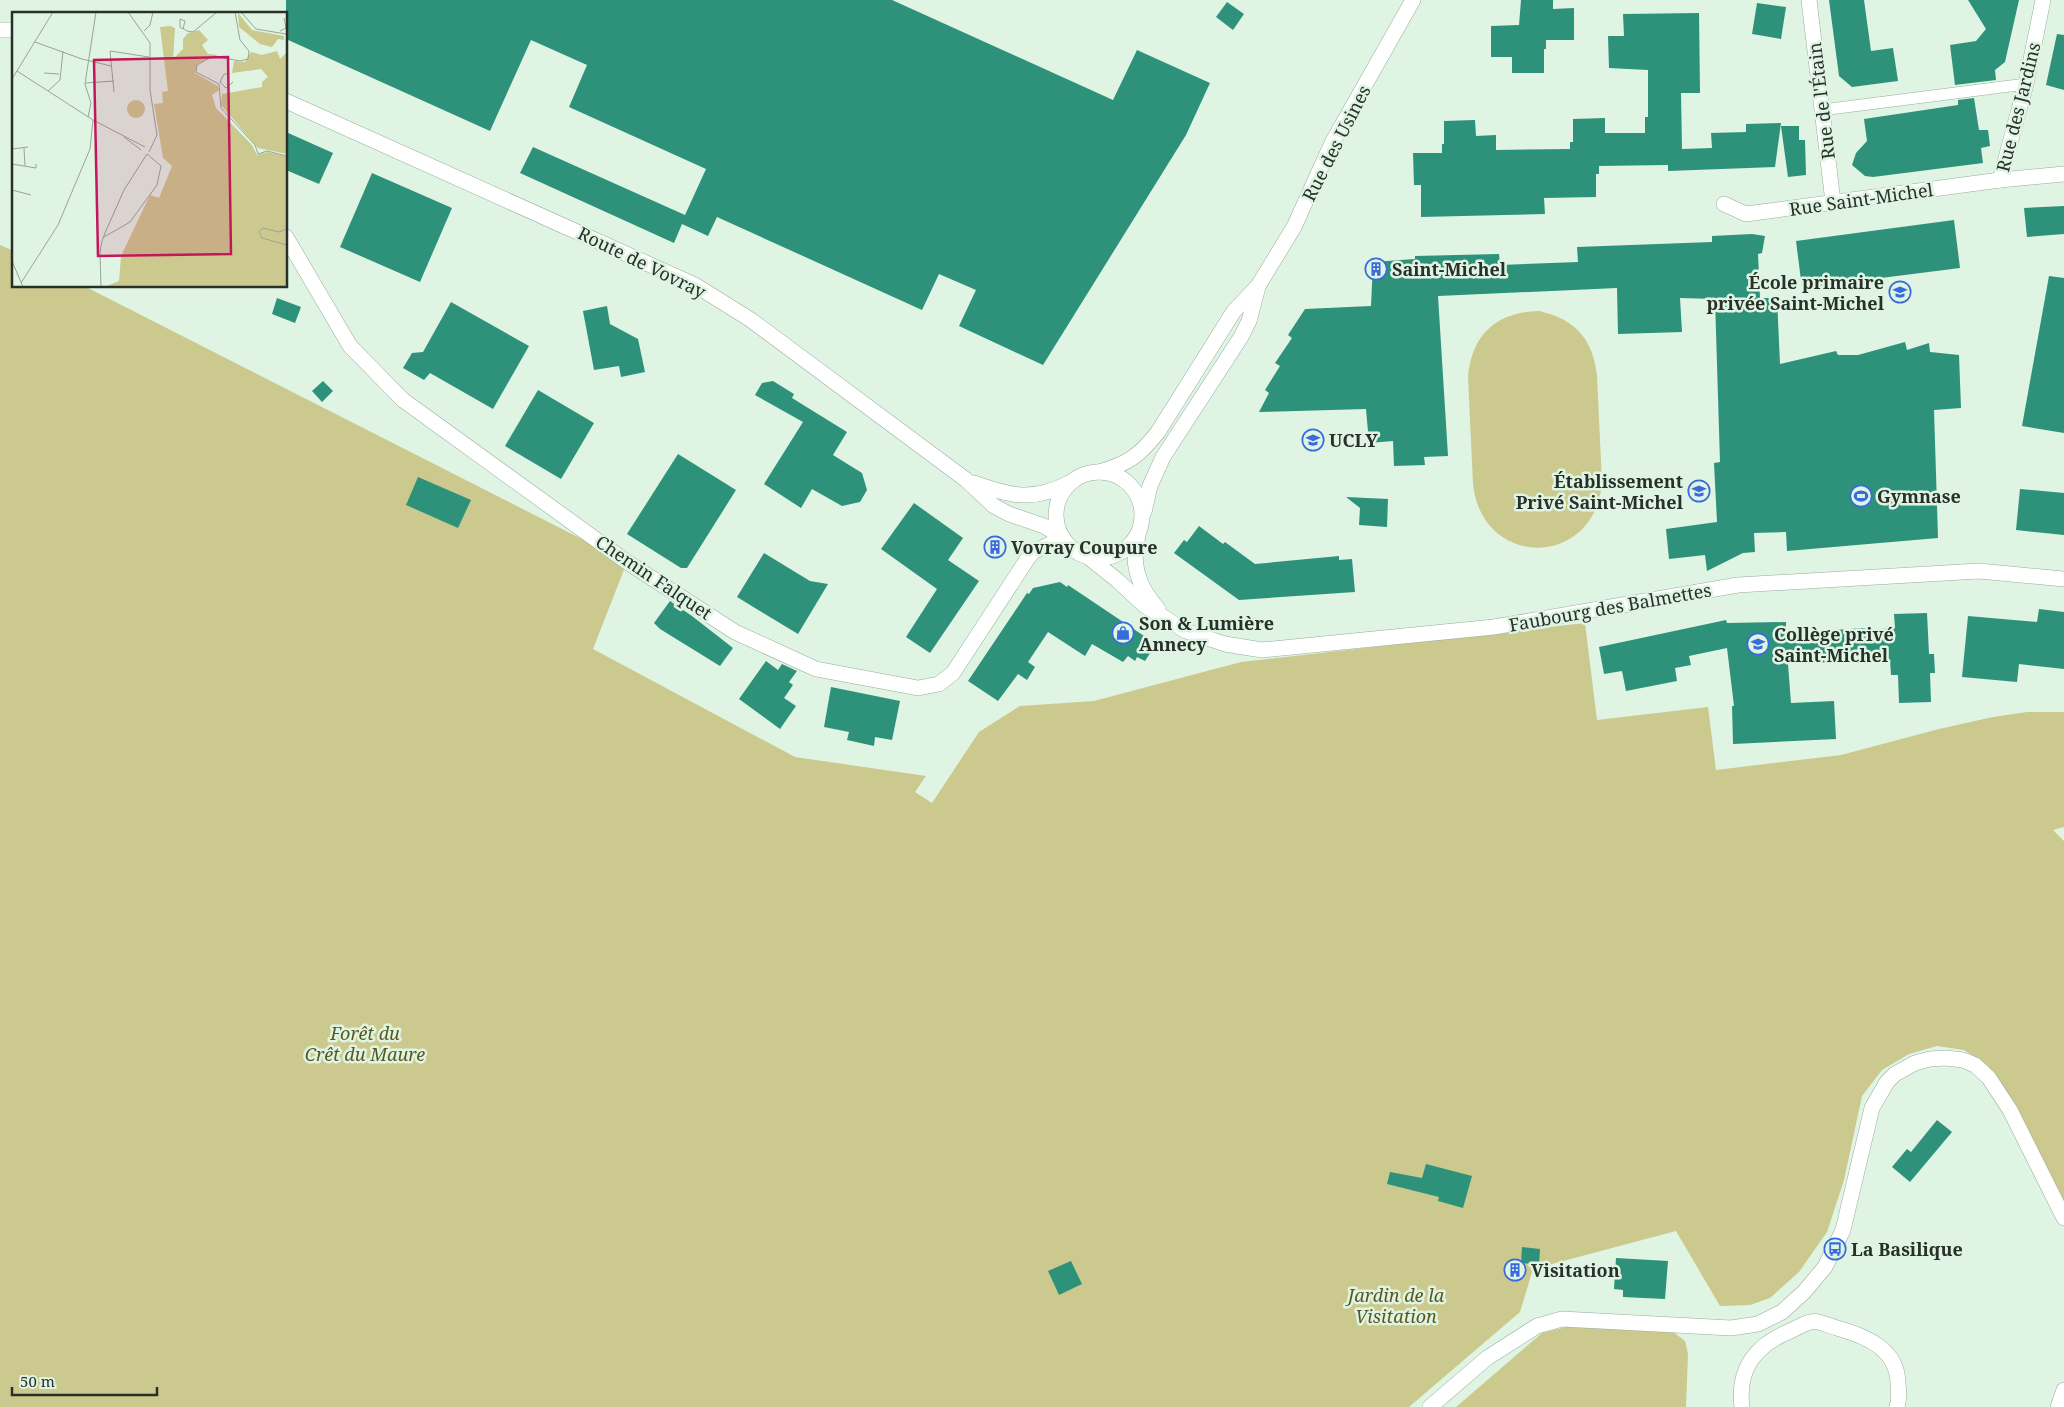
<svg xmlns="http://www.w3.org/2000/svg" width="2064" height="1407" font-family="'Noto Serif',serif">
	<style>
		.green { fill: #cbc98d }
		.building { fill: #2e927b }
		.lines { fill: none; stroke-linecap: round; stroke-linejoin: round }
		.pedestrian-casing { stroke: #98ac9c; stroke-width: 12 }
		.minor-casing { stroke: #98ac9c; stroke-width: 16 }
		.pedestrian { stroke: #fff; stroke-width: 11 }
		.minor { stroke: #fff; stroke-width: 15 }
		.labels { text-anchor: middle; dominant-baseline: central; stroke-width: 5; stroke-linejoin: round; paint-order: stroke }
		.street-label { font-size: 18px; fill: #28302a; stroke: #dff4e3 }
		.poi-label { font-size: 18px; font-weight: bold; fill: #28302a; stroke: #dff4e3; text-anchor: start }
		.park-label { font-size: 18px; font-style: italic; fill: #5a581f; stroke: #dff4e3 }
		.inset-road { fill: none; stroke: #96a699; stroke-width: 1 }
		.view { fill: #c2185b; fill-opacity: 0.15; stroke: #c2185b; stroke-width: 2.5 }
		.inset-edge { fill: none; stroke: #28302a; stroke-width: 2.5 }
	</style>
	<rect width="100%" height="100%" fill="#dff4e3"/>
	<!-- green -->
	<g class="green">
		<polygon points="0,245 14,251 14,286 84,286 627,562 593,649 795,757 926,776 915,792 932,803 979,732 1020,706 1094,701 1241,662 1585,623 1597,720 1708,707 1716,770 1841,755 1939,729 1993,717 2027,712 2064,712 2064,827 2053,830 2064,841 2064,1210 2000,1080 1986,1064 1964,1050 1937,1046 1909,1054 1882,1070 1862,1096 1844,1180 1827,1232 1799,1272 1770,1298 1750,1305 1720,1306 1676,1231 1533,1269 1520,1312 1409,1407 0,1407"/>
		<path d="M1539,311C1575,319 1593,339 1597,376L1602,483C1594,569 1482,569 1473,484L1468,376C1472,334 1497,312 1539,311Z"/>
		<polygon points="1566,1327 1672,1331 1685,1341 1688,1354 1686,1407 1456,1407 1542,1333"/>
	</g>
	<!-- building -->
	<g class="building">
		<polygon points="286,0 892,0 1113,100 1137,50 1210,83 1186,135 1043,365 959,326 976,290 939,274 922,310 717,217 708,236 682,224 674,243 520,173 533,147 685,215 706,169 569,107 587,65 531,40 490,131 286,39"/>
		<polygon points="1521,0 1553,0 1553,9 1574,8 1574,40 1546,40 1546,49 1544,49 1544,73 1512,73 1512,57 1491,57 1491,26 1519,25"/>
		<polygon points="1829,0 1864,0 1871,51 1893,48 1898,81 1852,87 1839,76"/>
		<polygon points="1968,0 2019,0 2005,62 1995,70 1996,80 1955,85 1950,45 1976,41 1986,29"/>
		<polygon points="1227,2 1244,14 1233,30 1216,17"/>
		<polygon points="1757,3 1786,7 1781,39 1752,34"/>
		<polygon points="1699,13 1700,93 1681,93 1682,149 1712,148 1711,133 1746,132 1746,124 1781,123 1775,167 1668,171 1668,165 1599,166 1599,174 1596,174 1596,197 1544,198 1545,214 1421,217 1421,185 1414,185 1413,153 1442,153 1442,144 1444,144 1444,121 1475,120 1476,136 1496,135 1496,150 1570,149 1570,142 1573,142 1573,119 1605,118 1605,133 1645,133 1645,117 1648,117 1648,70 1609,68 1608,36 1624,36 1623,14"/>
		<polygon points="2057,34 2064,35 2064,90 2046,85"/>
		<polygon points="1974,98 1979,130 1988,130 1990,146 1981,148 1983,163 1873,177 1865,176 1852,165 1856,153 1867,141 1864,119 1958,105 1958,100"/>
		<polygon points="1781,126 1799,126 1799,140 1805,140 1806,175 1788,177"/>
		<polygon points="286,132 333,153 319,184 286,170"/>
		<polygon points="372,173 452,208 420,282 340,247"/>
		<polygon points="2064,206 2064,234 2027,237 2024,208"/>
		<polygon points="1954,220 1960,268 1802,288 1796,241"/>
		<polygon points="1752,234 1765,236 1762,253 1758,254 1760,298 1777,298 1780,364 1836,351 1838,355 1858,355 1905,342 1907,350 1929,343 1930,352 1959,355 1961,408 1934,410 1938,538 1787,551 1786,532 1754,533 1755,552 1743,553 1707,571 1705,555 1669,559 1666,529 1717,522 1714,463 1720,462 1715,299 1680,298 1682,332 1618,334 1617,288 1438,296 1448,456 1424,457 1425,465 1394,466 1393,441 1369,443 1366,409 1259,412 1269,393 1265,390 1280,366 1275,363 1292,338 1288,335 1305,309 1371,306 1373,262 1415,259 1415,256 1499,254 1500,265 1578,262 1577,247 1712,242 1712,236"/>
		<polygon points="2049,276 2064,278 2064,433 2022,426"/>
		<polygon points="277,298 301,307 295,323 272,314"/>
		<polygon points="451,302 529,346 493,409 430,373 424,380 403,368 412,353 423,352"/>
		<polygon points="607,306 610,324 638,339 645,372 621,377 619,366 594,370 583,311"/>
		<polygon points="323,381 333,391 322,402 312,391"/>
		<polygon points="773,381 794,394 792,398 847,432 833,455 862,473 867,490 860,502 842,506 812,489 801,508 764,484 803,422 755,395 762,383"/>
		<polygon points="538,390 594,423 561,479 505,446"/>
		<polygon points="678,454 736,490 687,568 681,568 627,534"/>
		<polygon points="418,477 471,500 458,528 406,505"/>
		<polygon points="2020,489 2064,493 2064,535 2016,530"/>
		<polygon points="1346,497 1388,499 1387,527 1359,525 1360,508"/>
		<polygon points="914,503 963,538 948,560 979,581 930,653 906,637 937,589 881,549"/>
		<polygon points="1199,526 1223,544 1225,542 1255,564 1339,556 1339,560 1352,559 1355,592 1239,600 1174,553 1184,540 1187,542"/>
		<polygon points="764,553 810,581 828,584 798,634 737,597"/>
		<polygon points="1060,582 1067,587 1068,585 1156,644 1145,661 1137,657 1135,661 1128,656 1123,662 1092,644 1085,656 1048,632 1028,662 1035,667 1027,680 1018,674 998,701 968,681 1027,593 1029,594 1033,588"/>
		<polygon points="670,601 692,616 733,648 720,666 660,629 654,623"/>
		<polygon points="2039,609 2064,612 2064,669 2019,664 2017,682 1962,677 1968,616 2037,622"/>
		<polygon points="1927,613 1929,654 1934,654 1935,673 1930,673 1931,702 1899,703 1898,675 1891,675 1890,660 1788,664 1791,703 1834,701 1836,739 1733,744 1732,706 1734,706 1727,648 1689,656 1691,665 1675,668 1677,681 1626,691 1622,671 1604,674 1599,647 1726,620 1727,623 1786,622 1786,633 1865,628 1865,630 1895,628 1894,614"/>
		<polygon points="766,661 778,670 782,664 797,671 789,682 793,685 784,698 796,706 780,729 739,699"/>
		<polygon points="831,687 900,701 892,740 875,737 874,746 847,740 849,732 824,727"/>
		<polygon points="1937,1120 1952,1132 1910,1182 1892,1167 1907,1149 1911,1152"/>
		<polygon points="1426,1164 1472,1176 1463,1208 1438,1201 1439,1197 1387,1184 1390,1172 1422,1178"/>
		<polygon points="1522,1247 1540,1249 1539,1265 1521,1263"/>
		<polygon points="1616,1258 1668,1261 1665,1299 1623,1297 1623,1290 1614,1289"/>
		<polygon points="1071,1261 1082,1284 1059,1295 1048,1271"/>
	</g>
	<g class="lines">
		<!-- pedestrian casing -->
		<g class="pedestrian-casing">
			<polyline id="pedestrian" points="1822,110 2026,84"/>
		</g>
		<!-- minor casing -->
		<g class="minor-casing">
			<g id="minor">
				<polyline points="1809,0 1833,202"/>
				<polyline points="0,30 14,30"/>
				<polyline points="286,101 695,285 751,320 965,479 994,506 1009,514 1044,526 1063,538"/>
				<polyline points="2000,180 2026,84 2043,0"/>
				<polyline points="1724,204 1746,214 2000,180 2064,174"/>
				<polyline points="286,237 350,346 403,400 627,562 735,632 816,669 918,688 939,684 953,673 1028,558 1033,552 1063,538"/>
				<path d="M1099,472C1128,464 1140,455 1158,432L1234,311L1258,286L1294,227L1332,143L1413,0"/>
				<circle cx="1099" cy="515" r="43"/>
				<path d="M974,483C1010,496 1033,502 1069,483"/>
				<polyline points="1144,512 1150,486 1163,457 1241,337 1249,321 1258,287"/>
				<path d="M1138,536C1130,564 1139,588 1158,609"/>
				<polyline points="1087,556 1117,580 1144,605 1186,631 1225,644 1262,650 1494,627 1738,585 1979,571 2064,579"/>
				<polyline points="1430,1407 1487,1358 1537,1326 1562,1319 1731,1328 1758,1324 1782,1312 1804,1292 1825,1267 1843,1230 1872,1108 1887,1082 1895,1074 1915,1063 1930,1059 1946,1058 1963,1060 1975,1065 1989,1078 2010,1110 2064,1218"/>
				<path d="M1742,1407C1737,1368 1756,1345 1790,1331C1797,1328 1804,1323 1811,1322C1818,1320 1830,1326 1837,1328C1866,1336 1898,1349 1898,1384C1899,1392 1899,1400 1897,1407"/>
				<polyline points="2058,1407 2064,1390"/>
			</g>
		</g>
		<!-- pedestrian -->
		<use href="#pedestrian" class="pedestrian"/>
		<!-- minor -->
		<use href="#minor" class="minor"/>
	</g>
	<!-- icons -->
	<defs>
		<g id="building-ring" transform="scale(1.125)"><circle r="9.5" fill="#dff4e3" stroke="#386cdc" stroke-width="1.5"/><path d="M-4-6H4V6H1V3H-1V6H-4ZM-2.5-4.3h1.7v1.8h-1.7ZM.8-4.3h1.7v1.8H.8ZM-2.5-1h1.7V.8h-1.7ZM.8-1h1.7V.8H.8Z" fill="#386cdc"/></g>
		<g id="school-ring" transform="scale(1.125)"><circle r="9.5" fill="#dff4e3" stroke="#386cdc" stroke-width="1.5"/><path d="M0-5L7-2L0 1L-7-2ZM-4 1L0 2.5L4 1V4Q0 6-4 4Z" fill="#386cdc"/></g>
		<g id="university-ring" transform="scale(1.125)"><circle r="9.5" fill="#dff4e3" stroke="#386cdc" stroke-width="1.5"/><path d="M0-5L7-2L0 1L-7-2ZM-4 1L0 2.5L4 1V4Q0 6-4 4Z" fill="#386cdc"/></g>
		<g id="stadium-ring" transform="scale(1.125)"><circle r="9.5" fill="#dff4e3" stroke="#386cdc" stroke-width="1.5"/><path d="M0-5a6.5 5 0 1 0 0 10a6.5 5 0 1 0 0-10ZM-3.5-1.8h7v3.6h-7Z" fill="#386cdc"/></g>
		<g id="shop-ring" transform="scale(1.125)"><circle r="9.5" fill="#dff4e3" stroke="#386cdc" stroke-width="1.5"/><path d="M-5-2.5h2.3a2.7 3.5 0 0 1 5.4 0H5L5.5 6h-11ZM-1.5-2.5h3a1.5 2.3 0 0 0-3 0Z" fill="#386cdc"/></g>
		<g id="bus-ring" transform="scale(1.125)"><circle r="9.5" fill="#dff4e3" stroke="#386cdc" stroke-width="1.5"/><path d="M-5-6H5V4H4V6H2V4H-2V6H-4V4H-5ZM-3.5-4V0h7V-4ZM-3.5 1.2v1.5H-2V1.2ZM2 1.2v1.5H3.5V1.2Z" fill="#386cdc"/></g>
	</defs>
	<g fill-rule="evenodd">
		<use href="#building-ring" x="1376" y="269"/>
		<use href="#school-ring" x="1900" y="292"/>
		<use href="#university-ring" x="1313" y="440"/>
		<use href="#school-ring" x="1699" y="491"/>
		<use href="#stadium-ring" x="1861" y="496"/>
		<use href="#building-ring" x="995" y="547"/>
		<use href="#shop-ring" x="1123" y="633"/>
		<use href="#school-ring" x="1758" y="644"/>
		<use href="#bus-ring" x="1835" y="1249"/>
		<use href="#building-ring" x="1515" y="1270"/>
	</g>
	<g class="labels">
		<!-- street labels -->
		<g class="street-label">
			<text transform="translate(1821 101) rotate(-97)">Rue de l'Étain</text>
			<text transform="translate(2018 107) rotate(-76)">Rue des Jardins</text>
			<text transform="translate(1336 143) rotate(-63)">Rue des Usines</text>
			<text transform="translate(1861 199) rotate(-8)">Rue Saint-Michel</text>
			<text transform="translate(642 262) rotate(26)">Route de Vovray</text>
			<text transform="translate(654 577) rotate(34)">Chemin Falquet</text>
			<text transform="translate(1610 607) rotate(-10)">Faubourg des Balmettes</text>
		</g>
		<!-- poi labels -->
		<g class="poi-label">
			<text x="1392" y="269">Saint-Michel</text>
			<text x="1884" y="282" text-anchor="end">École primaire<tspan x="1884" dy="21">privée Saint-Michel</tspan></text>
			<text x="1329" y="440">UCLY</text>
			<text x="1683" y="481" text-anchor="end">Établissement<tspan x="1683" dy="21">Privé Saint-Michel</tspan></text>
			<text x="1877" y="496">Gymnase</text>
			<text x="1011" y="547">Vovray Coupure</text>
			<text x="1139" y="623">Son &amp; Lumière<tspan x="1139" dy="21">Annecy</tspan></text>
			<text x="1774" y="634">Collège privé<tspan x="1774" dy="21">Saint-Michel</tspan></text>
			<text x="1851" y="1249">La Basilique</text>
			<text x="1531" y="1270">Visitation</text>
		</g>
		<!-- park labels -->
		<g class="park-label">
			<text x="365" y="1033">Forêt du<tspan x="365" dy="21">Crêt du Maure</tspan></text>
			<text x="1396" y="1295">Jardin de la<tspan x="1396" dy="21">Visitation</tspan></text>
		</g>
	</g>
	<!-- overview -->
	<g transform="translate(12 12)">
		<rect width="275" height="275" fill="#dff4e3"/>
		<path d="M226,1L240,18L272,24V28L266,27L260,35L248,32L227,15ZM158,14L163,16L161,47L171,37V27L176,21L187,18L196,28L190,33L196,42L206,43L185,52L183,61L206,74L207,78L200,83L204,96L240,133L245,143L255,140L275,144V275H93L107,269L109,244L138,183L147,186L160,154L151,146L142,92L151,91L150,80L156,79L148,15ZM265,39L268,47L275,40V142L246,136L209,93L210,82L250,75V70L256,65L249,57L220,61L222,49L233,50L239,40L250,43ZM115 97a9 9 0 1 1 18 0a9 9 0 1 1-18 0Z" fill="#cbc98d"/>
		<path class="inset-road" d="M116,0L138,31V78L145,123L137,140M223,0L228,28L237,39L236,47L228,49L201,44L185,53L184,60L207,72L209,96L243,133L246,142L255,139L275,144M229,0L244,17L274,22M171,17L173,9L168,7V15L169,16L172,17L175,19L181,20L205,0M132,19L138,13L141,0M268,19L274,16L272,6M23,30L70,47L99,54M5,59L81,108L133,135M32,61L47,62M218,62H212L208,70L214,76L221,70M0,67L41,0M73,71L102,69M36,79L48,68L51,39M102,80L98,39L137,45M76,105L79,91L73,72L84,0M112,125L129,138M12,136L13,154M0,137L16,135M0,152L24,156V152M0,178L19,183M275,217L267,220L251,216L247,220L250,226L275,233M0,249L11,275M9,271L46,213L78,137L81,108M89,275L88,241L89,234L90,229L93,221L112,178L135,142L149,154L145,173L118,210L92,225"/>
		<path class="view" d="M216,45L219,242L86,244L82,48Z"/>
		<rect width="275" height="275" class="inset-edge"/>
	</g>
	<!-- scale -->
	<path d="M12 1387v8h145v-8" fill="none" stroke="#28302a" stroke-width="2.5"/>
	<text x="20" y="1387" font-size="15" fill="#28302a" stroke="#dff4e3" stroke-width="4" paint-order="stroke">50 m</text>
</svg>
